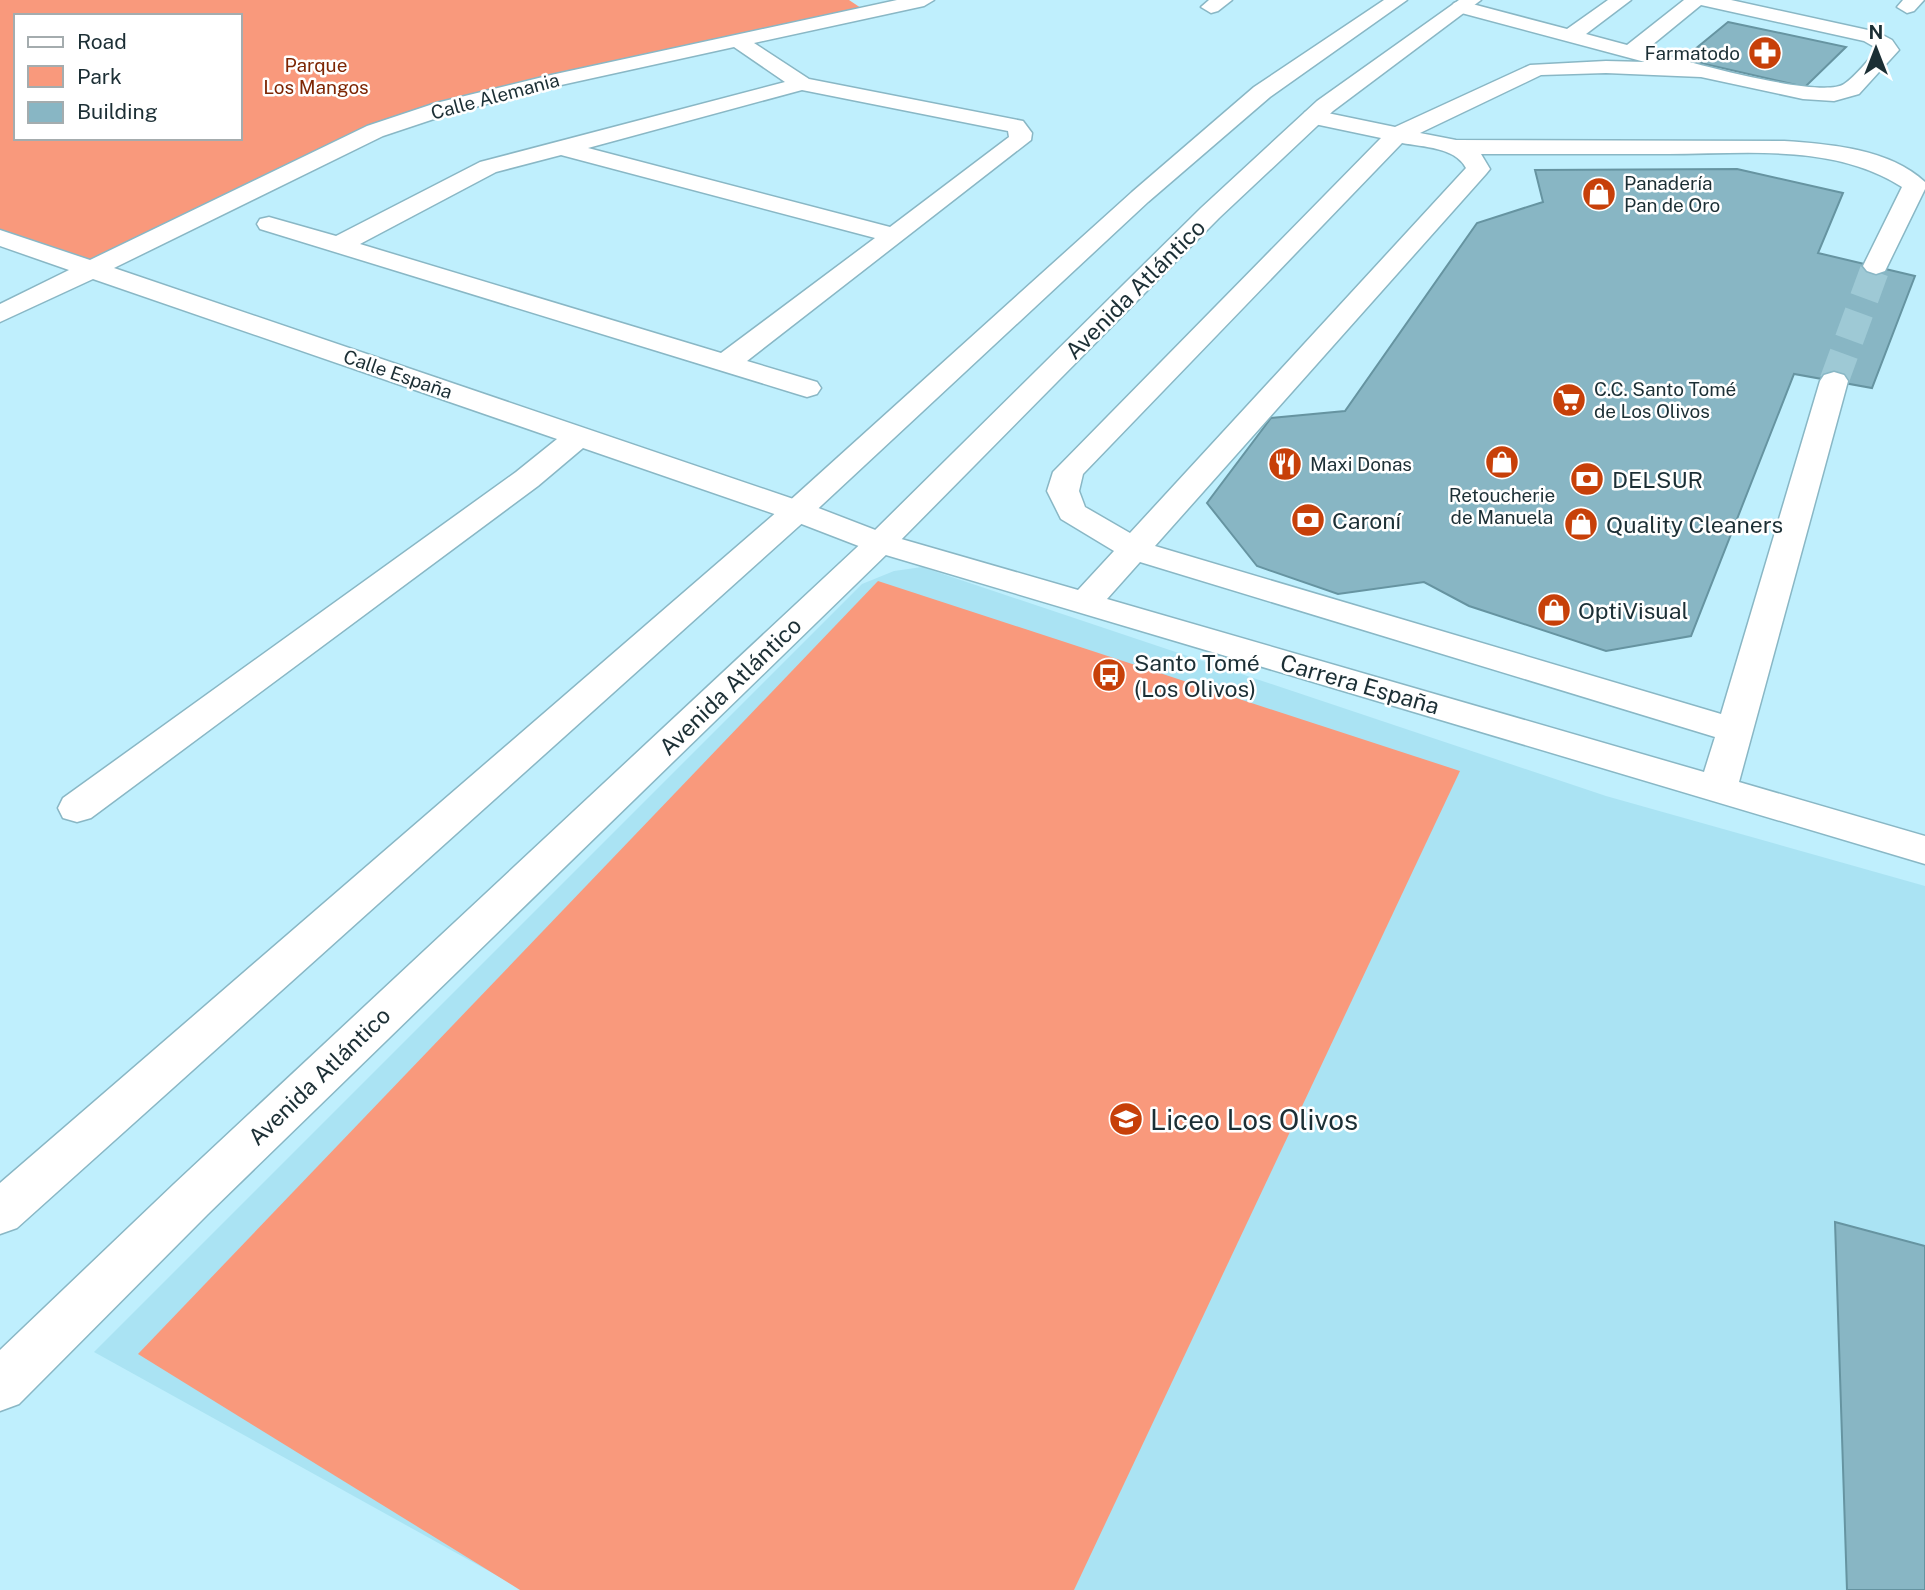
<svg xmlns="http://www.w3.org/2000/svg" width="1925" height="1590" font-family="'Public Sans',sans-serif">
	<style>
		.built { fill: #aae3f3 }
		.green { fill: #f9997c; fill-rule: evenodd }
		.building { fill: #88b6c4; stroke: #6694a1; stroke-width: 2 }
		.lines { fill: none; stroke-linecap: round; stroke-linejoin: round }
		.minor-tunnel { stroke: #9ec9d5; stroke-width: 29; stroke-dasharray: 29 15; stroke-linecap: butt }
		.minor-casing { stroke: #89b7c5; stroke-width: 3 }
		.major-casing { stroke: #89b7c5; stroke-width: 3 }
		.minor { fill: #fff; fill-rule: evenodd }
		.major { fill: #fff; fill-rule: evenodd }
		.labels { text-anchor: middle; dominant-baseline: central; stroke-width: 5; stroke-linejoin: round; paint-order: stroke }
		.far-poi-label { font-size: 19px; fill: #1c2f35; stroke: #fff; text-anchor: start }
		.far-park-label { font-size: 19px; fill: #7e2604; stroke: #fff }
		.far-street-label { font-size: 19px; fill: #1c2f35; stroke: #fff }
		.street-label { font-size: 23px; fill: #1c2f35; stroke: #fff }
		.poi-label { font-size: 23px; fill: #1c2f35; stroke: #fff; text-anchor: start }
		.near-poi-label { font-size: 28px; fill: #1c2f35; stroke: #fff; text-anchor: start }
	</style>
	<rect width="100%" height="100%" fill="#bfeffd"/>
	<!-- built -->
	<polygon class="built" points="922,567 1606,796 1925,886 1925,1590 523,1590 94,1352 862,584 894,571"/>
	<!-- green -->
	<g class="green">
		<path d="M0,0H849L867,12L551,81L375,131L93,270L0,238ZM16,16H240V138H16Z"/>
		<polygon points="878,581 1460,771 1074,1590 520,1590 138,1354"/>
	</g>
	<!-- building -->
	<g class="building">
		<polygon points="1728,22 1846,47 1805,87 1683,59"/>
		<polygon points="1737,169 1843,193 1818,253 1915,276 1872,388 1794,374 1691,636 1606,651 1469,606 1424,582 1338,594 1257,566 1207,503 1271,418 1345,411 1477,223 1543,202 1535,170"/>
		<polygon points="1835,1222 1925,1246 1925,1590 1847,1590"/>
	</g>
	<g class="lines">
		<!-- minor-tunnel -->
		<polyline class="minor-tunnel" points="1834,381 1876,266"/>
		<!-- minor casing -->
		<g class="minor-casing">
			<g id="minor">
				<path d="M897,0H934L924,6L754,43L809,79L1023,121L1032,133L1031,140L747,361L817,382L821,388L817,394L807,397L797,394L260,229L257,224L260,219L269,217L336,236L480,162L785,82L734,47L552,87L452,113L383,136L114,268L808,504L891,536L1078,590L1114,551L1061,519L1047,491L1053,472L1381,138L1305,122L1302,117L1305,112L1313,110L1395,127L1530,65L1606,61L1645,62L1454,11L1451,7L1454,3L1461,1L1567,29L1608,0H1631L1586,34L1627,45L1684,0H1731L1877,32L1892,40L1899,50L1859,94L1834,101L1803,99L1701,77L1606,73L1541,75L1420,133L1456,140L1784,141C1830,144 1890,149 1925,182V189L1885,271L1876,274L1867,271L1863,266L1902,187C1833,143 1746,154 1668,154C1605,154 1543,154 1481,154L1490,169L1486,174L1155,546L1721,714L1820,381L1824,375L1834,372L1844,375L1848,381L1739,782L1925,836V864L869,550L786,518L583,448L538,486L91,818L77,822L63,818L58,808L63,798L516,472L557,439L93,279L0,322V304L69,270L0,246V230L90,260L367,126L436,103L551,75ZM1701,5L1864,41L1878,49C1868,60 1856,76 1844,84C1820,100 1678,59 1646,50ZM802,90L1008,131L1009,137L890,227L588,148ZM1402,143C1423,147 1455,147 1466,168L1130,533L1085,507L1079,491L1083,474ZM561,155L875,238L721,353L360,244L496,172ZM1140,562L1715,737L1704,772L1107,599Z"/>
				<polygon points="1209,0 1232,0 1218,11 1211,13 1201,7"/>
				<polygon points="1903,0 1924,0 1914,11 1907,13 1897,7"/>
			</g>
		</g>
		<!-- major casing -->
		<g class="major-casing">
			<g id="major">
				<polygon points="1384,0 1407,0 1270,97 1148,202 808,518 17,1228 0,1234 0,1183 786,504 1132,192 1254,87"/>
				<polygon points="1459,0 1481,0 1333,111 1219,218 891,550 208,1214 19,1404 0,1411 0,1350 174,1184 869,536 1201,208 1317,101"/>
			</g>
		</g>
		<!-- minor -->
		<use href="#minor" class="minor"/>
		<!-- major -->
		<use href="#major" class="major"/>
	</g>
	<!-- icons -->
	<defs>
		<g id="pharmacy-disc" transform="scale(1.75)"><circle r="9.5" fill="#c74009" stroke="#fff"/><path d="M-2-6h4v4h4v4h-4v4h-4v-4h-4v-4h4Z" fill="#fff"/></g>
		<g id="shop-disc" transform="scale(1.75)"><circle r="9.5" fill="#c74009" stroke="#fff"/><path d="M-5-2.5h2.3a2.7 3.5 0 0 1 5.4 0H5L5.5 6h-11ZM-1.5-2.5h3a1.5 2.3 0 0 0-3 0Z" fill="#fff"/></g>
		<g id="supermarket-disc" transform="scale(1.75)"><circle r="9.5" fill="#c74009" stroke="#fff"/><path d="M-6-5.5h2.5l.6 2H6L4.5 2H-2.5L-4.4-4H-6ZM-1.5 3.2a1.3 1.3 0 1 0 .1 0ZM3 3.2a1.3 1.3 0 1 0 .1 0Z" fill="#fff"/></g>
		<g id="restaurant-disc" transform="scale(1.75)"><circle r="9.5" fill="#c74009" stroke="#fff"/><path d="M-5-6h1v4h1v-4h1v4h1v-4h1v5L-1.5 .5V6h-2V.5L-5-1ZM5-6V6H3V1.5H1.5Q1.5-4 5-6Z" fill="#fff"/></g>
		<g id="bank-disc" transform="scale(1.75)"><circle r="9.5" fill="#c74009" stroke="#fff"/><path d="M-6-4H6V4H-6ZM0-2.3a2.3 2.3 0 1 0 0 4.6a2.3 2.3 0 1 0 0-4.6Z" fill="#fff"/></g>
		<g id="bus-disc" transform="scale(1.75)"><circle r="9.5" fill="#c74009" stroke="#fff"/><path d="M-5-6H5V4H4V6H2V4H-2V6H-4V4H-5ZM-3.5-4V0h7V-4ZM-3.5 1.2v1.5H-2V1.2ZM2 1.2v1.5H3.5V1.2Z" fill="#fff"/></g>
		<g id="school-disc" transform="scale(1.75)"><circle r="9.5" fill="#c74009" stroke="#fff"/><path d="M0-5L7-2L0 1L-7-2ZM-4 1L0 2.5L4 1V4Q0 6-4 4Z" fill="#fff"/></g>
	</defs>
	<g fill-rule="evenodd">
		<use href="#pharmacy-disc" x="1765" y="53"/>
		<use href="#shop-disc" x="1599" y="194"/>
		<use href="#supermarket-disc" x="1569" y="400"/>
		<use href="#shop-disc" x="1502" y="462"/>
		<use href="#restaurant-disc" x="1285" y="464"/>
		<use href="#bank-disc" x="1587" y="479"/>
		<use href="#bank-disc" x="1308" y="520"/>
		<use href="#shop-disc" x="1581" y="524"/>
		<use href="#shop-disc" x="1554" y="610"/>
		<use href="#bus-disc" x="1109" y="675"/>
		<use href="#school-disc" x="1126" y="1119"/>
	</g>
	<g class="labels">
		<!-- far-poi labels -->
		<g class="far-poi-label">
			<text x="1740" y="53" text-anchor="end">Farmatodo</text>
			<text x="1624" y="183">Panadería<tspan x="1624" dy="22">Pan de Oro</tspan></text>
			<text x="1594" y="389">C.C. Santo Tomé<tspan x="1594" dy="22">de Los Olivos</tspan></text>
			<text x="1310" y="464">Maxi Donas</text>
			<text x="1502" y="495" text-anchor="middle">Retoucherie<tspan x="1502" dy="22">de Manuela</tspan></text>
		</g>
		<!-- far-park labels -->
		<g class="far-park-label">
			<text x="316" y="65">Parque<tspan x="316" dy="22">Los Mangos</tspan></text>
		</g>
		<!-- far-street labels -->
		<g class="far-street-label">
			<text transform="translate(495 96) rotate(-15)">Calle Alemania</text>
			<text transform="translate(398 374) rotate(19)">Calle España</text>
		</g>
		<!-- street labels -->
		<g class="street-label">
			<text transform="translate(1135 289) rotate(-45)">Avenida Atlántico</text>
			<text transform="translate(1360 684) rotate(16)">Carrera España</text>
			<text transform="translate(730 686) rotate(-44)">Avenida Atlántico</text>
			<text transform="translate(319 1076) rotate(-44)">Avenida Atlántico</text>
		</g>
		<!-- poi labels -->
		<g class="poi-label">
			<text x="1612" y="479">DELSUR</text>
			<text x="1332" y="520">Caroní</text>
			<text x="1606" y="524">Quality Cleaners</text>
			<text x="1578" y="610">OptiVisual</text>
			<text x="1134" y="662">Santo Tomé<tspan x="1134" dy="26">(Los Olivos)</tspan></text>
		</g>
		<!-- near-poi labels -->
		<g class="near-poi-label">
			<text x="1150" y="1119">Liceo Los Olivos</text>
		</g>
	</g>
	<!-- legend -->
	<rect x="14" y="14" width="228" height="126" fill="#ffffff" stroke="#a4acae" stroke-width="2"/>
	<rect x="28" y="37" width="35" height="10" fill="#ffffff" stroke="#a4acae" stroke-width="2"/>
	<text x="77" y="49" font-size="21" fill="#1c2f35">Road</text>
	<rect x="28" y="66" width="35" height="21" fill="#f9997c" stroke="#a4acae" stroke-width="2"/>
	<text x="77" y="84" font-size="21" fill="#1c2f35">Park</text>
	<rect x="28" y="102" width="35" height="21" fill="#88b6c4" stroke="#a4acae" stroke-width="2"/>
	<text x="77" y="119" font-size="21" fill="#1c2f35">Building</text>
	<!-- north arrow -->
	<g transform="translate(1876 49)" stroke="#ffffff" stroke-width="5" paint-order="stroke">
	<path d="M0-5L12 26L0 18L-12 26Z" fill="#1c2f35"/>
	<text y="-10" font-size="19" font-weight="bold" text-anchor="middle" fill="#1c2f35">N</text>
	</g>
</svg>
